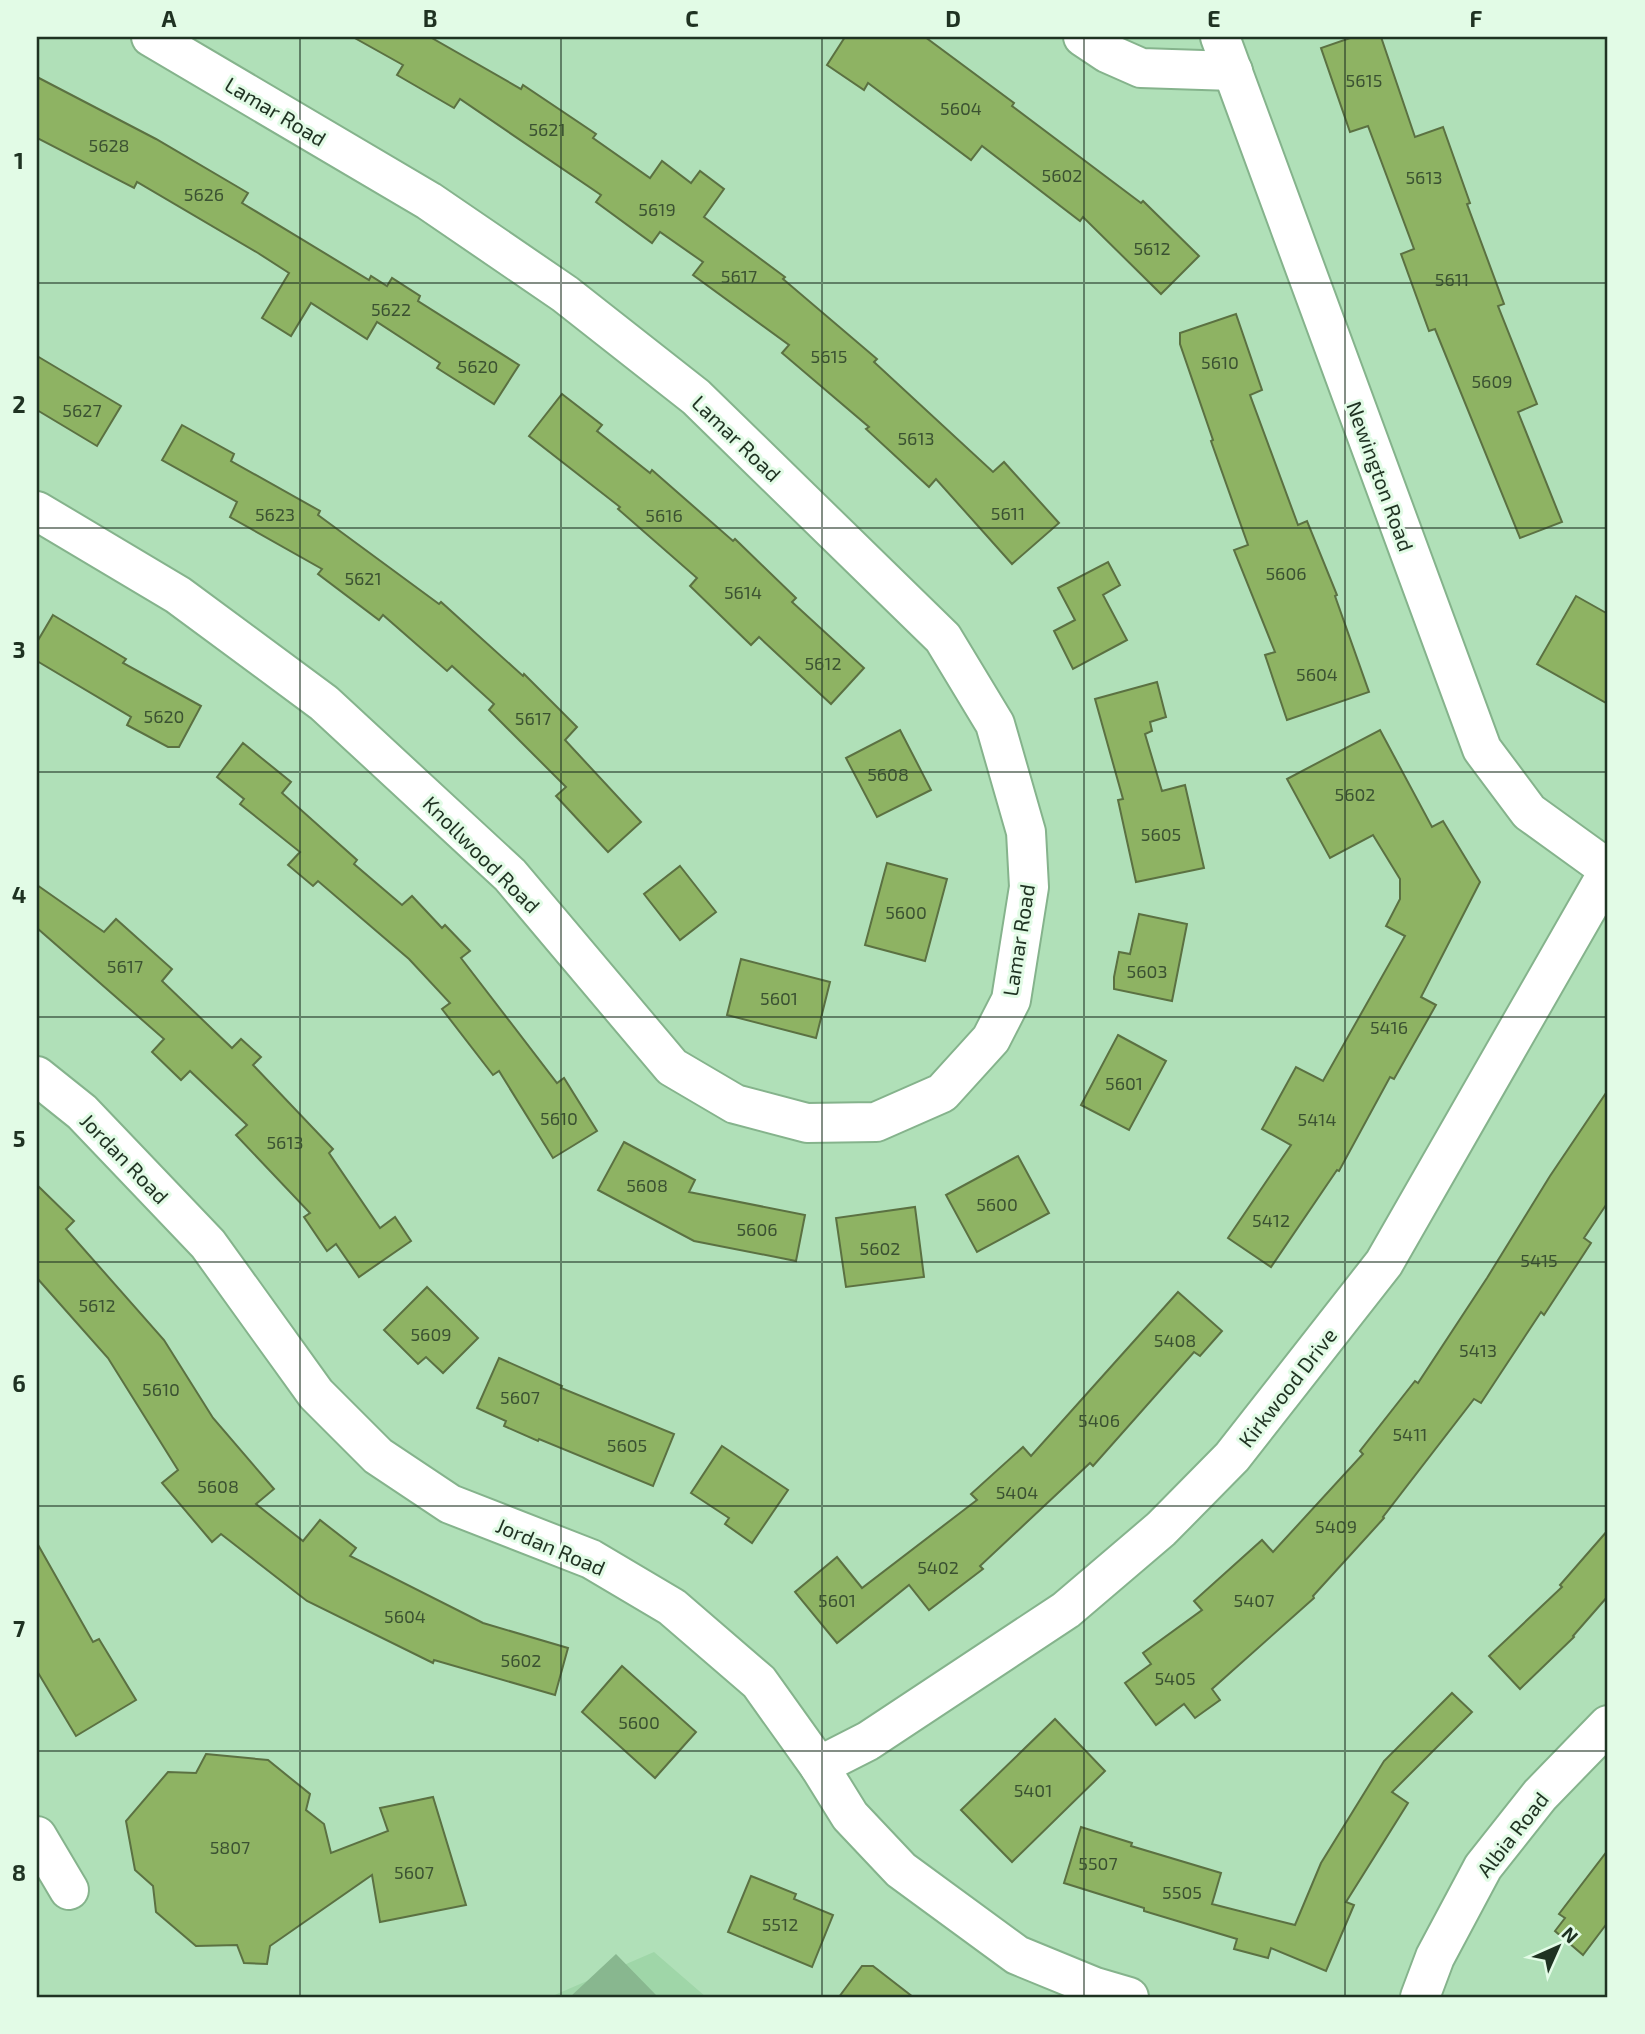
<svg xmlns="http://www.w3.org/2000/svg" width="1645" height="2034" font-family="'Exo 2',sans-serif">
	<style>
		.built { fill: #9fd6a8 }
		.green { fill: #88b78f }
		.building { fill: #8eb363; stroke: #5b7142; stroke-width: 2 }
		.lines { fill: none; stroke-linecap: round; stroke-linejoin: round }
		.minor-casing { stroke: #85b38c; stroke-width: 42 }
		.minor { stroke: #fff; stroke-width: 38 }
		.grid { fill: none; stroke: #1f3222; stroke-width: 2; stroke-opacity: 0.55 }
		.labels { text-anchor: middle; dominant-baseline: central; stroke-width: 6; stroke-linejoin: round; paint-order: stroke }
		.number-label { font-size: 18px; fill: #3b5232 }
		.street-label { font-size: 21px; fill: #1f3222; stroke: #e2fbe6 }
		.neatline { fill: none; stroke: #1f3222; stroke-width: 2.5 }
		.grid-label { font-size: 23px; text-anchor: middle; font-weight: bold; fill: #1f3222 }
	</style>
	<rect width="100%" height="100%" fill="#b0e0b8"/>
	<!-- built -->
	<polygon class="built" points="654,1952 706,1997 550,1997"/>
	<!-- green -->
	<polygon class="green" points="616,1954 658,1997 570,1997"/>
	<!-- building -->
	<g class="building">
		<polygon points="353,37 430,37 521,89 523,85 596,134 593,138 650,178 662,161 691,183 700,171 724,189 704,217 785,277 783,279 877,359 874,362 993,472 1004,462 1059,523 1012,564 936,479 929,487 866,429 869,427 782,353 789,345 693,275 703,262 660,232 652,243 596,202 601,195 460,99 454,108 397,75 403,65"/>
		<polygon points="845,37 925,37 1014,103 1012,106 1141,203 1143,201 1199,256 1161,294 1083,217 1080,221 982,146 971,160 868,83 864,90 827,65"/>
		<polygon points="1353,37 1381,37 1415,137 1443,127 1470,203 1467,204 1504,304 1498,306 1537,404 1518,412 1562,522 1520,538 1435,329 1429,331 1401,254 1414,249 1368,126 1350,132 1321,48"/>
		<polygon points="37,77 156,139 248,193 242,203 369,280 371,276 387,286 392,278 420,296 418,301 519,365 494,404 437,368 440,363 377,322 367,339 311,303 291,336 262,318 289,273 258,253 137,182 134,188 37,138"/>
		<polygon points="1236,314 1262,390 1250,395 1298,525 1307,521 1337,595 1335,596 1369,692 1287,720 1265,655 1275,652 1234,550 1248,545 1211,441 1213,440 1180,344 1180,333"/>
		<polygon points="37,356 121,406 97,446 37,410"/>
		<polygon points="562,394 602,425 597,431 650,473 652,470 733,541 735,539 796,598 792,602 864,668 831,704 759,637 751,645 690,586 697,578 618,509 620,507 529,436"/>
		<polygon points="182,425 234,454 231,461 320,511 318,515 439,604 441,602 523,676 524,674 577,727 565,740 641,822 608,852 556,796 566,787 489,710 494,704 452,666 447,671 383,615 379,620 318,574 322,569 230,517 237,502 162,460"/>
		<polygon points="1108,562 1120,585 1103,595 1127,640 1073,669 1054,631 1075,620 1058,588"/>
		<polygon points="1576,596 1608,614 1608,704 1537,664"/>
		<polygon points="53,615 126,659 123,663 201,706 179,747 168,747 127,725 131,717 37,661 37,642"/>
		<polygon points="1157,682 1166,717 1150,722 1152,731 1145,734 1162,791 1185,785 1204,868 1136,882 1118,800 1123,799 1095,699"/>
		<polygon points="900,730 931,790 877,817 846,758"/>
		<polygon points="1380,730 1432,827 1443,821 1480,882 1421,997 1436,1005 1394,1079 1390,1077 1339,1171 1337,1170 1271,1267 1228,1238 1291,1145 1262,1129 1296,1067 1323,1081 1405,936 1386,926 1400,899 1400,879 1373,835 1330,858 1287,779"/>
		<polygon points="243,743 291,782 282,793 357,860 354,864 402,905 412,896 442,928 445,925 470,951 461,958 557,1083 564,1078 597,1131 553,1158 499,1071 493,1075 442,1009 450,1003 409,959 318,881 313,886 288,865 300,852 240,804 244,799 217,777"/>
		<polygon points="887,863 947,879 925,961 865,945"/>
		<polygon points="680,866 716,912 680,940 644,894"/>
		<polygon points="37,885 104,932 116,919 172,969 162,981 232,1048 241,1039 261,1057 253,1065 333,1149 329,1153 380,1228 395,1217 411,1241 359,1277 336,1244 327,1251 304,1217 310,1213 236,1135 247,1125 190,1071 181,1080 152,1052 164,1039 37,928"/>
		<polygon points="1139,914 1187,924 1172,1001 1114,989 1114,977 1119,952 1130,954"/>
		<polygon points="741,959 830,982 816,1038 727,1015"/>
		<polygon points="1118,1035 1166,1061 1129,1130 1081,1105"/>
		<polygon points="1608,1090 1608,1202 1584,1238 1591,1243 1544,1315 1541,1312 1481,1403 1474,1399 1383,1517 1384,1518 1313,1596 1314,1598 1212,1689 1220,1700 1195,1718 1184,1704 1156,1725 1125,1683 1151,1664 1143,1653 1202,1610 1194,1601 1262,1540 1273,1552 1363,1454 1360,1451 1415,1381 1418,1383 1487,1278 1550,1176"/>
		<polygon points="624,1142 695,1180 689,1192 805,1215 796,1261 694,1241 598,1190"/>
		<polygon points="1018,1156 1049,1213 977,1252 946,1195"/>
		<polygon points="37,1185 74,1221 66,1229 164,1340 213,1418 274,1489 256,1504 303,1541 320,1520 356,1548 350,1556 483,1623 568,1648 555,1695 434,1660 433,1663 307,1601 221,1534 212,1542 162,1483 178,1470 108,1358 37,1278"/>
		<polygon points="915,1207 924,1277 846,1287 836,1218"/>
		<polygon points="427,1287 478,1338 443,1373 426,1357 418,1364 384,1330"/>
		<polygon points="1178,1292 1222,1331 1200,1356 1194,1352 1093,1466 1090,1463 980,1566 983,1569 929,1610 909,1585 837,1643 795,1592 837,1557 862,1588 977,1500 971,1494 1023,1447 1031,1456"/>
		<polygon points="499,1358 562,1386 561,1388 674,1434 653,1486 539,1439 538,1441 504,1426 506,1421 477,1408"/>
		<polygon points="722,1446 788,1490 752,1543 725,1524 729,1518 691,1493"/>
		<polygon points="1608,1530 1608,1596 1573,1636 1574,1637 1520,1689 1489,1656 1562,1587 1560,1585"/>
		<polygon points="37,1543 93,1642 99,1639 136,1700 76,1736 37,1671"/>
		<polygon points="622,1666 696,1732 655,1778 582,1712"/>
		<polygon points="1452,1693 1472,1712 1392,1792 1408,1803 1346,1902 1354,1905 1326,1971 1271,1948 1268,1958 1234,1949 1237,1939 1144,1911 1144,1908 1064,1883 1081,1827 1132,1843 1131,1846 1221,1873 1212,1904 1295,1925 1321,1863 1384,1761"/>
		<polygon points="1055,1719 1105,1771 1012,1862 961,1810"/>
		<polygon points="206,1754 268,1760 310,1794 306,1810 324,1824 331,1853 388,1831 380,1808 433,1797 466,1905 380,1922 372,1875 270,1946 267,1964 244,1963 237,1945 196,1946 156,1912 153,1886 135,1870 126,1821 168,1772 196,1773"/>
		<polygon points="1608,1850 1608,1922 1583,1955 1555,1931 1565,1918 1559,1914"/>
		<polygon points="751,1876 796,1894 794,1899 833,1915 812,1967 728,1932"/>
		<polygon points="862,1966 873,1966 913,1997 839,1997"/>
	</g>
	<g class="lines">
		<!-- minor casing -->
		<g class="minor-casing">
			<g id="minor">
				<polyline points="1083,37 1107,53 1141,68 1233,71"/>
				<polyline points="1220,37 1482,749 1529,812 1608,869"/>
				<polyline points="37,511 178,595 324,703 510,875 672,1067 735,1104 807,1123 876,1122 942,1093 991,1039 1011,1000 1029,887 1026,832 995,724 943,638 696,397 565,294 429,201 151,37"/>
				<polyline points="37,1076 82,1112 208,1244 316,1394 378,1456 450,1504 591,1559 672,1607 759,1682 819,1766 850,1816 901,1870 1017,1955 1095,1987 1129,1997"/>
				<polyline points="819,1766 868,1741 1066,1610 1161,1529 1232,1457 1384,1263 1608,872"/>
				<polyline points="37,1836 69,1890"/>
				<polyline points="1420,1997 1435,1957 1483,1867 1540,1795 1608,1725"/>
			</g>
		</g>
		<!-- minor -->
		<use href="#minor" class="minor"/>
	</g>
	<!-- grid -->
	<path class="grid" d="M300,37V1997M561,37V1997M822,37V1997M1084,37V1997M1345,37V1997M37,283H1608M37,528H1608M37,772H1608M37,1017H1608M37,1262H1608M37,1506H1608M37,1751H1608"/>
	<g class="labels">
		<!-- number labels -->
		<g class="number-label">
			<text x="1364" y="80">5615</text>
			<text x="961" y="108">5604</text>
			<text x="547" y="129">5621</text>
			<text x="109" y="145">5628</text>
			<text x="1062" y="175">5602</text>
			<text x="1424" y="177">5613</text>
			<text x="204" y="194">5626</text>
			<text x="657" y="209">5619</text>
			<text x="1152" y="248">5612</text>
			<text x="739" y="276">5617</text>
			<text x="1452" y="279">5611</text>
			<text x="391" y="309">5622</text>
			<text x="829" y="356">5615</text>
			<text x="1220" y="362">5610</text>
			<text x="478" y="366">5620</text>
			<text x="1492" y="381">5609</text>
			<text x="82" y="410">5627</text>
			<text x="916" y="438">5613</text>
			<text x="1008" y="513">5611</text>
			<text x="275" y="514">5623</text>
			<text x="664" y="515">5616</text>
			<text x="1286" y="573">5606</text>
			<text x="363" y="578">5621</text>
			<text x="743" y="592">5614</text>
			<text x="823" y="663">5612</text>
			<text x="1317" y="674">5604</text>
			<text x="164" y="716">5620</text>
			<text x="533" y="718">5617</text>
			<text x="888" y="774">5608</text>
			<text x="1355" y="794">5602</text>
			<text x="1161" y="834">5605</text>
			<text x="906" y="912">5600</text>
			<text x="125" y="966">5617</text>
			<text x="1147" y="971">5603</text>
			<text x="779" y="998">5601</text>
			<text x="1389" y="1027">5416</text>
			<text x="1124" y="1083">5601</text>
			<text x="559" y="1118">5610</text>
			<text x="1317" y="1119">5414</text>
			<text x="285" y="1142">5613</text>
			<text x="647" y="1185">5608</text>
			<text x="997" y="1204">5600</text>
			<text x="1271" y="1220">5412</text>
			<text x="757" y="1229">5606</text>
			<text x="880" y="1248">5602</text>
			<text x="1539" y="1260">5415</text>
			<text x="97" y="1305">5612</text>
			<text x="431" y="1334">5609</text>
			<text x="1175" y="1340">5408</text>
			<text x="1478" y="1350">5413</text>
			<text x="161" y="1389">5610</text>
			<text x="520" y="1397">5607</text>
			<text x="1099" y="1420">5406</text>
			<text x="1410" y="1434">5411</text>
			<text x="627" y="1445">5605</text>
			<text x="218" y="1486">5608</text>
			<text x="1017" y="1492">5404</text>
			<text x="1336" y="1526">5409</text>
			<text x="938" y="1567">5402</text>
			<text x="837" y="1600">5601</text>
			<text x="1254" y="1600">5407</text>
			<text x="405" y="1616">5604</text>
			<text x="521" y="1660">5602</text>
			<text x="1175" y="1678">5405</text>
			<text x="639" y="1722">5600</text>
			<text x="1033" y="1790">5401</text>
			<text x="230" y="1847">5807</text>
			<text x="1098" y="1863">5507</text>
			<text x="414" y="1872">5607</text>
			<text x="1182" y="1892">5505</text>
			<text x="780" y="1924">5512</text>
		</g>
		<!-- street labels -->
		<g class="street-label">
			<text transform="translate(276 111) rotate(31)">Lamar Road</text>
			<text transform="translate(737 438) rotate(44)">Lamar Road</text>
			<text transform="translate(1381 476) rotate(70)">Newington Road</text>
			<text transform="translate(482 854) rotate(45)">Knollwood Road</text>
			<text transform="translate(1018 940) rotate(-81)">Lamar Road</text>
			<text transform="translate(125 1158) rotate(46)">Jordan Road</text>
			<text transform="translate(1287 1387) rotate(-52)">Kirkwood Drive</text>
			<text transform="translate(551 1546) rotate(23)">Jordan Road</text>
			<text transform="translate(1512 1834) rotate(-52)">Albia Road</text>
		</g>
	</g>
	<!-- border -->
	<rect width="1645" height="2034" fill="none" stroke="#e2fbe6" stroke-width="77"/>
	<!-- north arrow -->
	<g transform="translate(1558 1947) rotate(45)" stroke="#e2fbe6" stroke-width="5" paint-order="stroke">
	<path d="M0-5L12 26L0 18L-12 26Z" fill="#1f3222"/>
	<text y="-10" font-size="19" font-weight="bold" text-anchor="middle" fill="#1f3222">N</text>
	</g>
	<rect x="38" y="38" width="1568" height="1958" class="neatline"/>
	<g class="grid-label">
		<text x="169" y="27">A</text>
		<text x="430" y="27">B</text>
		<text x="692" y="27">C</text>
		<text x="953" y="27">D</text>
		<text x="1214" y="27">E</text>
		<text x="1476" y="27">F</text>
		<text x="19" y="169">1</text>
		<text x="19" y="413">2</text>
		<text x="19" y="658">3</text>
		<text x="19" y="903">4</text>
		<text x="19" y="1147">5</text>
		<text x="19" y="1392">6</text>
		<text x="19" y="1637">7</text>
		<text x="19" y="1881">8</text>
	</g>
</svg>
